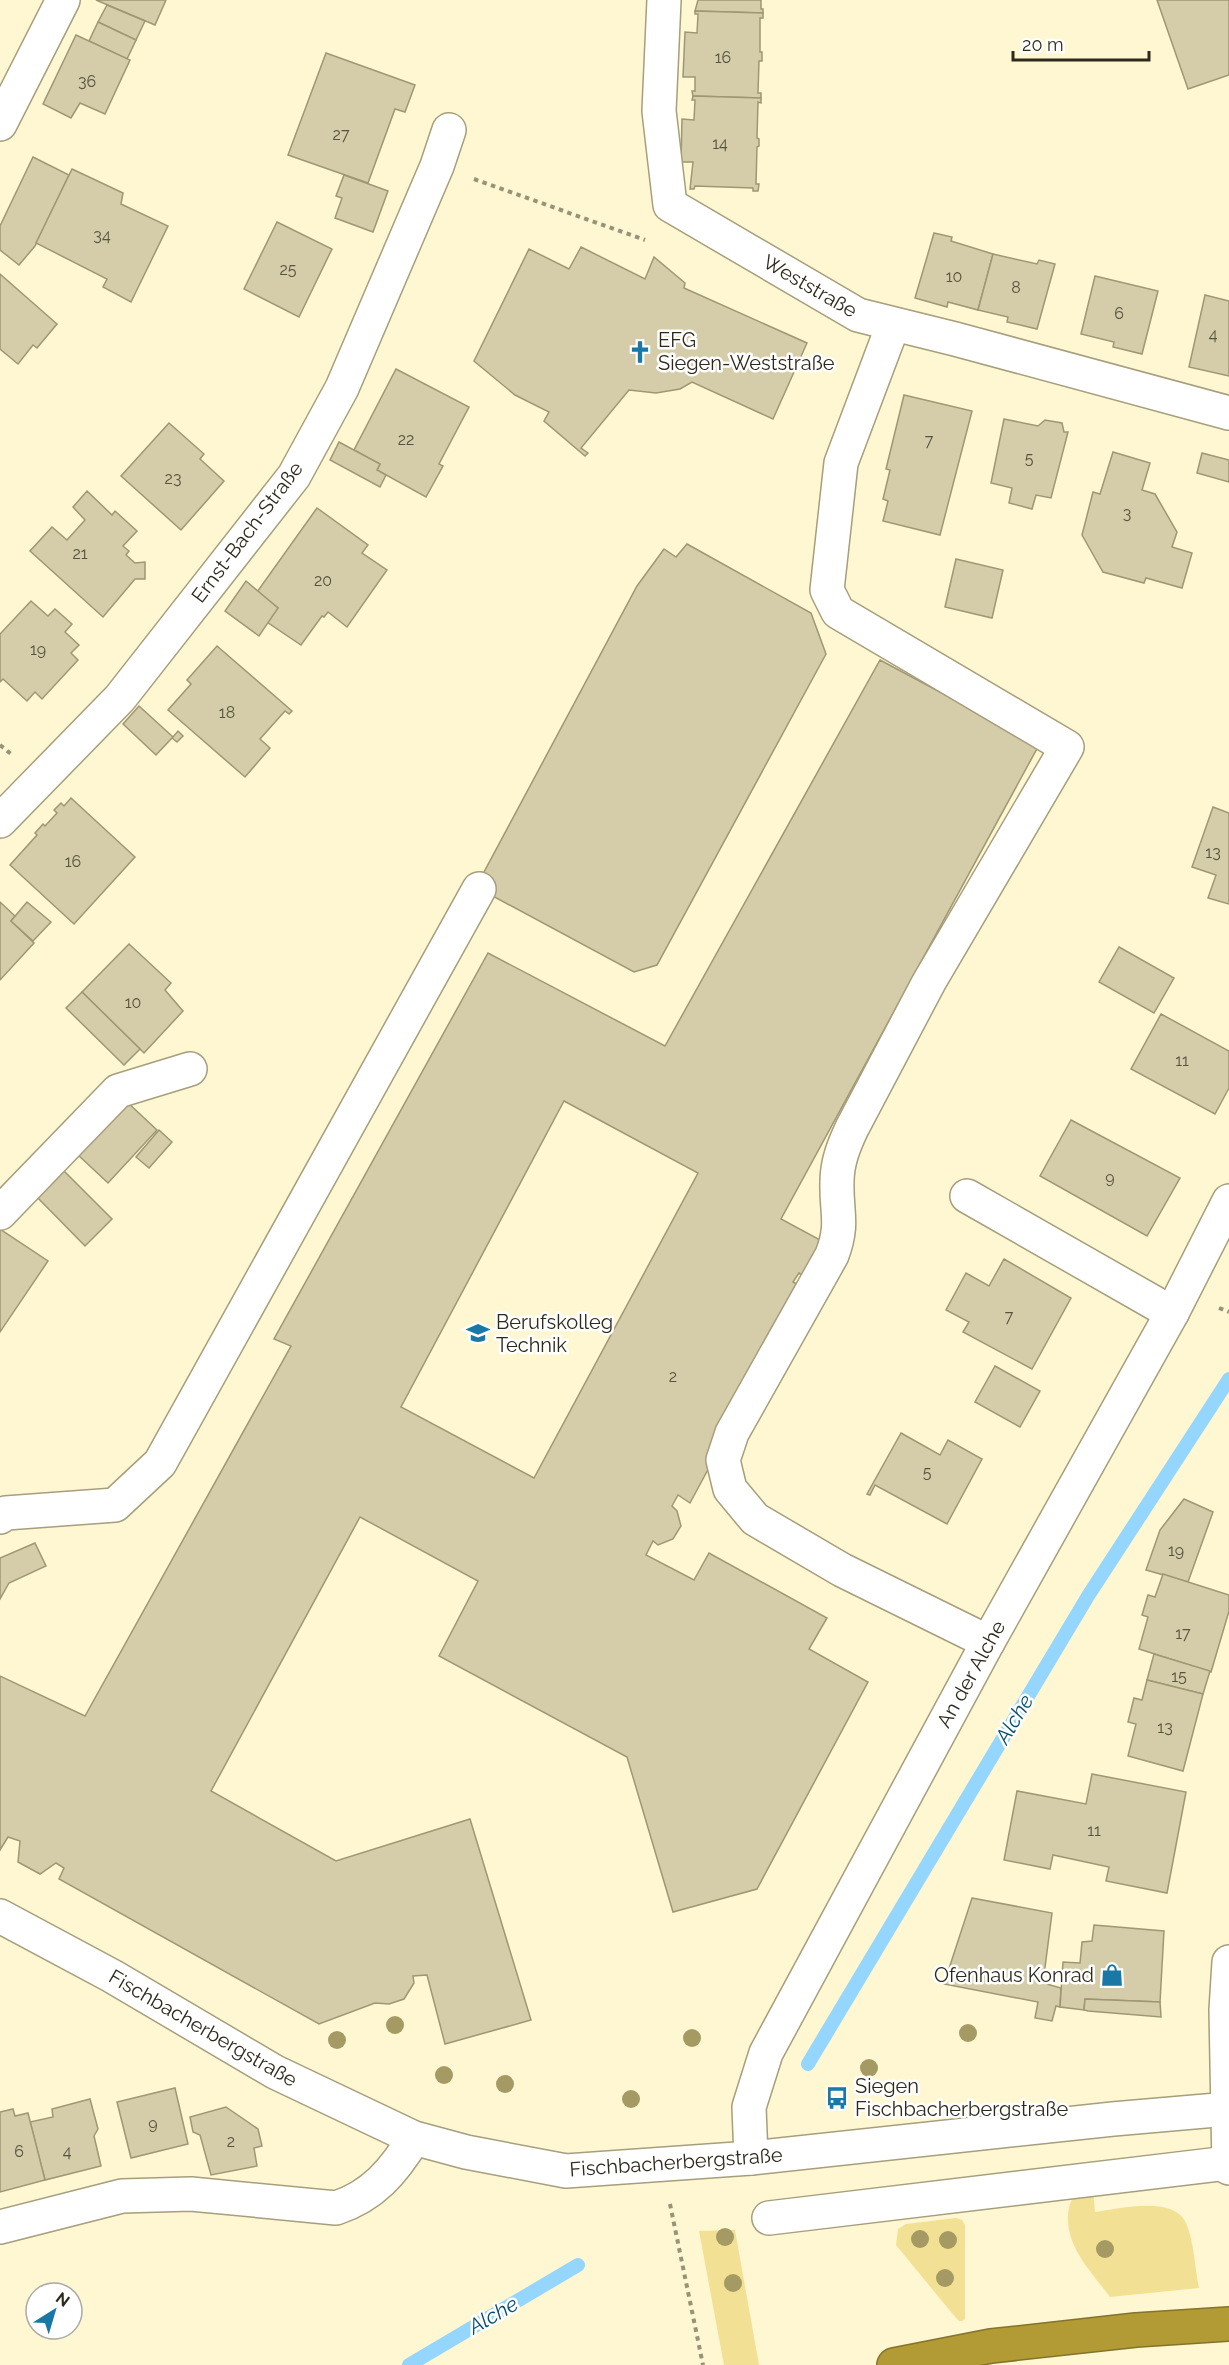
<svg xmlns="http://www.w3.org/2000/svg" width="1229" height="2365" font-family="Raleway,sans-serif">
	<style>
		.green { fill: #f2e194 }
		.lines { fill: none; stroke-linecap: round; stroke-linejoin: round }
		.stream { stroke: #94d6fd; stroke-width: 14 }
		.building { fill: #d5cda9; stroke: #9f9774; stroke-width: 1.5; fill-rule: evenodd }
		.minor-casing { stroke: #a69e7c; stroke-width: 36 }
		.highway-casing { stroke: #83732c; stroke-width: 36 }
		.path { stroke: #979278; stroke-width: 4; stroke-dasharray: 4.5 4.5; stroke-linecap: butt }
		.minor { stroke: #fff; stroke-width: 33 }
		.highway { stroke: #b29b34; stroke-width: 33 }
		.tree { fill: #a59a63 }
		.labels { text-anchor: middle; dominant-baseline: central; stroke-width: 5; stroke-linejoin: round; paint-order: stroke }
		.number-label { font-size: 16px; fill: #57533f }
		.street-label { font-size: 20px; fill: #2d2a1c; stroke: #fff }
		.poi-label { font-size: 20px; fill: #2d2a1c; stroke: #fff; text-anchor: start }
		.water-label { font-size: 21px; font-style: italic; fill: #044d6e; stroke: #fff }
	</style>
	<rect width="100%" height="100%" fill="#fff7d1"/>
	<!-- green -->
	<g class="green">
		<path d="M1093,2190L1095,2212C1119,2209 1173,2195 1186,2223C1194,2241 1195,2269 1199,2288L1110,2297C1091,2271 1066,2248 1068,2214C1069,2208 1070,2200 1075,2197C1080,2193 1088,2192 1093,2190Z"/>
		<polygon points="956,2218 962,2220 965,2225 965,2319 962,2321 959,2321 951,2312 896,2245 898,2229 906,2224"/>
		<polygon points="735,2230 759,2365 724,2365 699,2231"/>
	</g>
	<g class="lines">
		<!-- stream -->
		<g class="stream">
			<polyline points="808,2064 1088,1596 1229,1379"/>
			<polyline points="409,2365 578,2265"/>
		</g>
	</g>
	<!-- building -->
	<g class="building">
		<polygon points="96,0 166,0 155,25"/>
		<polygon points="698,0 761,0 761,9 763,9 763,13 695,11"/>
		<polygon points="1157,0 1229,0 1229,75 1188,89"/>
		<polygon points="107,5 145,21 136,40 98,22"/>
		<polygon points="695,11 763,13 763,18 760,18 760,52 762,52 762,61 759,61 758,93 761,93 761,98 693,96 692,91 695,91 695,77 683,77 685,32 697,33 698,14 695,14"/>
		<polygon points="98,22 136,40 127,59 89,41"/>
		<polygon points="76,35 130,60 105,114 80,103 71,118 43,104"/>
		<polygon points="326,53 415,85 405,112 395,109 368,183 288,155"/>
		<polygon points="693,96 761,98 761,103 758,102 757,138 759,139 759,146 757,147 756,184 759,184 758,191 753,191 753,188 695,186 694,189 690,189 693,162 681,162 682,119 694,120 695,100 692,100"/>
		<polygon points="33,157 69,175 35,246 19,265 0,250 0,226"/>
		<polygon points="72,169 123,193 121,204 168,226 131,302 103,287 107,279 36,243"/>
		<polygon points="344,175 388,191 373,232 335,218 342,198 336,196"/>
		<polygon points="277,222 332,249 299,317 244,289"/>
		<polygon points="934,233 952,237 951,241 993,254 978,310 948,302 947,307 915,298"/>
		<polygon points="581,247 645,279 654,257 685,283 684,288 807,343 773,419 692,382 680,389 656,393 629,390 581,448 588,453 585,456 544,421 549,412 515,395 474,361 529,249 569,269"/>
		<polygon points="993,254 1037,264 1039,260 1055,264 1037,329 1007,322 1008,317 978,310"/>
		<polygon points="0,274 57,324 37,348 33,345 18,364 0,349"/>
		<polygon points="1095,276 1158,291 1142,354 1113,347 1114,342 1081,334"/>
		<polygon points="1205,295 1229,301 1229,376 1189,367"/>
		<polygon points="396,369 469,407 439,464 443,466 426,497 377,470 380,464 354,450"/>
		<polygon points="904,395 972,411 940,535 883,521 888,501 883,499 890,470 886,469"/>
		<polygon points="1004,419 1038,426 1045,420 1062,423 1064,432 1068,432 1051,498 1036,495 1032,509 1009,503 1012,488 991,483"/>
		<polygon points="169,423 204,454 200,459 224,481 181,530 121,476"/>
		<polygon points="339,442 380,464 377,470 386,475 380,487 330,460"/>
		<polygon points="1113,452 1150,463 1142,490 1155,494 1177,532 1172,547 1192,553 1182,588 1146,578 1144,583 1103,572 1082,535 1093,492 1100,494"/>
		<polygon points="1202,453 1229,460 1229,482 1197,473"/>
		<polygon points="87,491 112,515 115,511 137,531 123,546 129,551 126,555 135,563 145,562 145,579 135,579 103,617 30,551 52,527 67,540 85,520 73,507"/>
		<polygon points="317,508 368,545 362,553 387,570 347,627 328,612 324,617 322,616 301,645 267,622 278,608 257,592"/>
		<polygon points="687,544 811,613 826,654 657,965 634,972 476,887 637,586 664,549 676,557"/>
		<polygon points="956,559 1003,570 992,618 945,607"/>
		<polygon points="246,581 278,608 259,636 225,611"/>
		<polygon points="31,601 48,616 55,609 72,624 65,632 79,645 71,653 78,660 42,699 35,692 27,701 3,679 0,682 0,634"/>
		<polygon points="217,646 292,711 289,714 285,711 260,739 270,748 245,777 168,710 191,684 187,680"/>
		<path d="M880,660L1039,745L781,1219L822,1241L803,1277L799,1273L793,1282L805,1289L690,1503L678,1495L672,1506L677,1511L681,1526L673,1539L658,1545L653,1541L646,1555L694,1580L709,1553L827,1618L809,1649L868,1682L757,1889L673,1912L627,1757L439,1656L478,1581L360,1517L211,1791L336,1861L470,1819L531,2020L445,2044L427,1975L413,1976L414,1983L404,1999L389,2004L375,2003L319,2024L59,1879L64,1868L56,1863L40,1874L18,1862L20,1841L8,1837L0,1850V1676L85,1716L291,1346L274,1339L488,953L665,1046ZM564,1101L698,1173L534,1478L401,1407Z"/>
		<polygon points="139,706 173,737 178,731 183,736 177,742 172,738 156,755 123,724"/>
		<polygon points="71,798 135,857 74,924 10,865 37,835 35,833 43,824 45,826 57,813 54,810 61,803 64,806"/>
		<polygon points="1213,807 1229,813 1229,904 1208,898 1216,875 1192,867"/>
		<polygon points="0,902 15,916 11,921 34,943 0,980"/>
		<polygon points="27,902 51,922 33,941 11,921"/>
		<polygon points="129,944 171,983 165,990 183,1011 144,1053 82,992"/>
		<polygon points="1119,947 1174,978 1154,1013 1099,982"/>
		<polygon points="82,992 140,1049 124,1065 66,1008"/>
		<polygon points="1161,1014 1229,1051 1229,1088 1215,1114 1131,1069"/>
		<polygon points="126,1101 157,1130 108,1183 77,1154"/>
		<polygon points="1071,1120 1180,1178 1147,1236 1040,1176"/>
		<polygon points="159,1130 172,1142 149,1168 136,1157"/>
		<polygon points="60,1167 112,1219 85,1246 33,1193"/>
		<polygon points="0,1229 48,1261 0,1332"/>
		<polygon points="1004,1259 1071,1298 1032,1369 963,1332 969,1322 946,1310 966,1273 989,1286"/>
		<polygon points="995,1366 1040,1391 1020,1427 975,1402"/>
		<polygon points="901,1433 940,1455 948,1440 982,1459 947,1524 875,1485 870,1495 867,1494"/>
		<polygon points="1184,1499 1213,1512 1188,1582 1146,1570 1160,1530"/>
		<polygon points="35,1543 46,1566 9,1583 0,1599 0,1558"/>
		<polygon points="1163,1574 1229,1595 1229,1611 1211,1672 1139,1649 1148,1617 1142,1615 1148,1595 1155,1597"/>
		<polygon points="1154,1654 1210,1671 1203,1694 1147,1680"/>
		<polygon points="1147,1680 1203,1694 1183,1771 1128,1756 1136,1724 1128,1722 1134,1698 1142,1700"/>
		<polygon points="1092,1774 1186,1792 1167,1893 1106,1881 1109,1867 1053,1855 1050,1869 1004,1860 1017,1791 1086,1804"/>
		<polygon points="972,1898 1052,1913 1043,1983 1061,1988 1060,2007 1056,2006 1052,2021 1035,2018 1038,2002 944,1984"/>
		<polygon points="1094,1925 1164,1931 1160,2002 1085,1999 1084,2010 1060,2007 1063,1962 1080,1963 1082,1942 1092,1941"/>
		<polygon points="1085,1999 1160,2002 1161,2017 1088,2011 1084,2010"/>
		<polygon points="175,2088 188,2144 131,2158 117,2102"/>
		<polygon points="90,2099 98,2129 94,2136 101,2166 45,2180 30,2122 53,2117 52,2109"/>
		<polygon points="226,2107 258,2129 262,2146 254,2148 257,2166 211,2175 200,2135 193,2132 190,2117"/>
		<polygon points="13,2109 15,2116 28,2113 45,2180 0,2192 0,2112"/>
	</g>
	<g class="lines">
		<!-- minor casing -->
		<g class="minor-casing">
			<g id="minor">
				<polyline points="664,0 659,111 670,205 858,315 955,339 1229,413"/>
				<polyline points="0,124 63,0"/>
				<path d="M893,325L841,463L827,590L838,612L1067,747L929,982L852,1128C844,1145 837,1162 837,1182C836,1213 844,1223 832,1255L732,1433L723,1460L730,1489L755,1519L842,1570L988,1642"/>
				<polyline points="0,821 120,698 294,476 342,388 437,166 449,130"/>
				<polyline points="967,1196 1172,1313"/>
				<polyline points="0,1213 118,1091 190,1069"/>
				<polyline points="0,1517 6,1513 115,1505 160,1463 479,889"/>
				<polyline points="0,1916 112,1976 275,2072 414,2138 466,2152 566,2171 751,2158 1113,2119 1229,2109"/>
				<polyline points="1229,1962 1226,2010 1229,2168"/>
				<polyline points="751,2158 749,2107 766,2053 988,1642 1172,1313 1229,1201"/>
				<polyline points="769,2218 1228,2163"/>
				<path d="M0,2227L122,2196L191,2194L336,2208C373,2196 394,2171 414,2138"/>
			</g>
		</g>
		<!-- highway casing -->
		<g class="highway-casing">
			<polyline id="highway" points="894,2365 991,2346 1136,2330 1229,2324"/>
		</g>
		<!-- path -->
		<g class="path">
			<polyline points="474,179 645,240"/>
			<polyline points="0,745 11,754"/>
			<polyline points="1219,1308 1229,1312"/>
			<polyline points="670,2204 703,2365"/>
		</g>
		<!-- minor -->
		<use href="#minor" class="minor"/>
		<!-- highway -->
		<use href="#highway" class="highway"/>
	</g>
	<!-- trees -->
	<g class="tree">
		<circle cx="395" cy="2025" r="9"/>
		<circle cx="968" cy="2033" r="9"/>
		<circle cx="692" cy="2038" r="9"/>
		<circle cx="337" cy="2040" r="9"/>
		<circle cx="869" cy="2068" r="9"/>
		<circle cx="444" cy="2075" r="9"/>
		<circle cx="505" cy="2084" r="9"/>
		<circle cx="631" cy="2099" r="9"/>
		<circle cx="725" cy="2237" r="9"/>
		<circle cx="920" cy="2239" r="9"/>
		<circle cx="948" cy="2240" r="9"/>
		<circle cx="1105" cy="2249" r="9"/>
		<circle cx="945" cy="2278" r="9"/>
		<circle cx="733" cy="2283" r="9"/>
	</g>
	<!-- icons -->
	<defs>
		<g id="church-bare" transform="scale(1.8)"><path d="M-1.2-6h2.4v3.5h3.3v2.4h-3.3V6h-2.4V-.1h-3.3v-2.4h3.3Z" fill="#1978a5" stroke="#fff" stroke-width="2.5" paint-order="stroke"/></g>
		<g id="school-bare" transform="scale(1.8)"><path d="M0-5L7-2L0 1L-7-2ZM-4 1L0 2.5L4 1V4Q0 6-4 4Z" fill="#1978a5" stroke="#fff" stroke-width="2.5" paint-order="stroke"/></g>
		<g id="shop-bare" transform="scale(1.8)"><path d="M-5-2.5h2.3a2.7 3.5 0 0 1 5.4 0H5L5.5 6h-11ZM-1.5-2.5h3a1.5 2.3 0 0 0-3 0Z" fill="#1978a5" stroke="#fff" stroke-width="2.5" paint-order="stroke"/></g>
		<g id="bus-bare" transform="scale(1.8)"><path d="M-5-6H5V4H4V6H2V4H-2V6H-4V4H-5ZM-3.5-4V0h7V-4ZM-3.5 1.2v1.5H-2V1.2ZM2 1.2v1.5H3.5V1.2Z" fill="#1978a5" stroke="#fff" stroke-width="2.5" paint-order="stroke"/></g>
	</defs>
	<g fill-rule="evenodd">
		<use href="#church-bare" x="640" y="352"/>
		<use href="#school-bare" x="478" y="1333"/>
		<use href="#shop-bare" x="1112" y="1975"/>
		<use href="#bus-bare" x="837" y="2098"/>
	</g>
	<g class="labels">
		<!-- number labels -->
		<g class="number-label">
			<text x="723" y="57">16</text>
			<text x="87" y="81">36</text>
			<text x="341" y="134">27</text>
			<text x="720" y="143">14</text>
			<text x="102" y="235">34</text>
			<text x="288" y="269">25</text>
			<text x="954" y="276">10</text>
			<text x="1016" y="287">8</text>
			<text x="1119" y="313">6</text>
			<text x="1213" y="334">4</text>
			<text x="406" y="439">22</text>
			<text x="929" y="440">7</text>
			<text x="1029" y="458">5</text>
			<text x="173" y="478">23</text>
			<text x="1127" y="513">3</text>
			<text x="80" y="553">21</text>
			<text x="323" y="580">20</text>
			<text x="38" y="649">19</text>
			<text x="227" y="712">18</text>
			<text x="1213" y="852">13</text>
			<text x="73" y="861">16</text>
			<text x="133" y="1002">10</text>
			<text x="1182" y="1060">11</text>
			<text x="1110" y="1177">9</text>
			<text x="1009" y="1316">7</text>
			<text x="673" y="1376">2</text>
			<text x="927" y="1472">5</text>
			<text x="1176" y="1550">19</text>
			<text x="1183" y="1633">17</text>
			<text x="1179" y="1676">15</text>
			<text x="1165" y="1727">13</text>
			<text x="1094" y="1830">11</text>
			<text x="153" y="2123">9</text>
			<text x="231" y="2141">2</text>
			<text x="19" y="2151">6</text>
			<text x="67" y="2151">4</text>
		</g>
		<!-- street labels -->
		<g class="street-label">
			<text transform="translate(810 286) rotate(30)">Weststraße</text>
			<text transform="translate(247 532) rotate(-53)">Ernst-Bach-Straße</text>
			<text transform="translate(971 1674) rotate(-61)">An der Alche</text>
			<text transform="translate(203 2028) rotate(30)">Fischbacherbergstraße</text>
			<text transform="translate(676 2162) rotate(-4)">Fischbacherbergstraße</text>
		</g>
		<!-- poi labels -->
		<g class="poi-label">
			<text x="658" y="340">EFG<tspan x="658" dy="23">Siegen-Weststraße</tspan></text>
			<text x="496" y="1322">Berufskolleg<tspan x="496" dy="23">Technik</tspan></text>
			<text x="1094" y="1975" text-anchor="end">Ofenhaus Konrad</text>
			<text x="855" y="2086">Siegen<tspan x="855" dy="23">Fischbacherbergstraße</tspan></text>
		</g>
		<!-- water labels -->
		<g class="water-label">
			<text transform="translate(1014 1719) rotate(-59)">Alche</text>
			<text transform="translate(493 2315) rotate(-30)">Alche</text>
		</g>
	</g>
	<!-- north arrow -->
	<g transform="translate(54 2311) rotate(37)"><circle r="28" fill="#ffffff" stroke="#abaaa4" stroke-width="1.5"/>
	<path d="M0-4.5L10 22L0 15L-10 22Z" fill="#1978a5"/>
	<text y="-9" font-size="16" font-weight="bold" text-anchor="middle" fill="#2d2a1c">N</text>
	</g>
	<!-- scale -->
	<path d="M1013 51v9h136v-9" fill="none" stroke="#2d2a1c" stroke-width="3"/>
	<text x="1022" y="51" font-size="18" fill="#2d2a1c" stroke="#ffffff" stroke-width="4.5" paint-order="stroke">20 m</text>
</svg>
